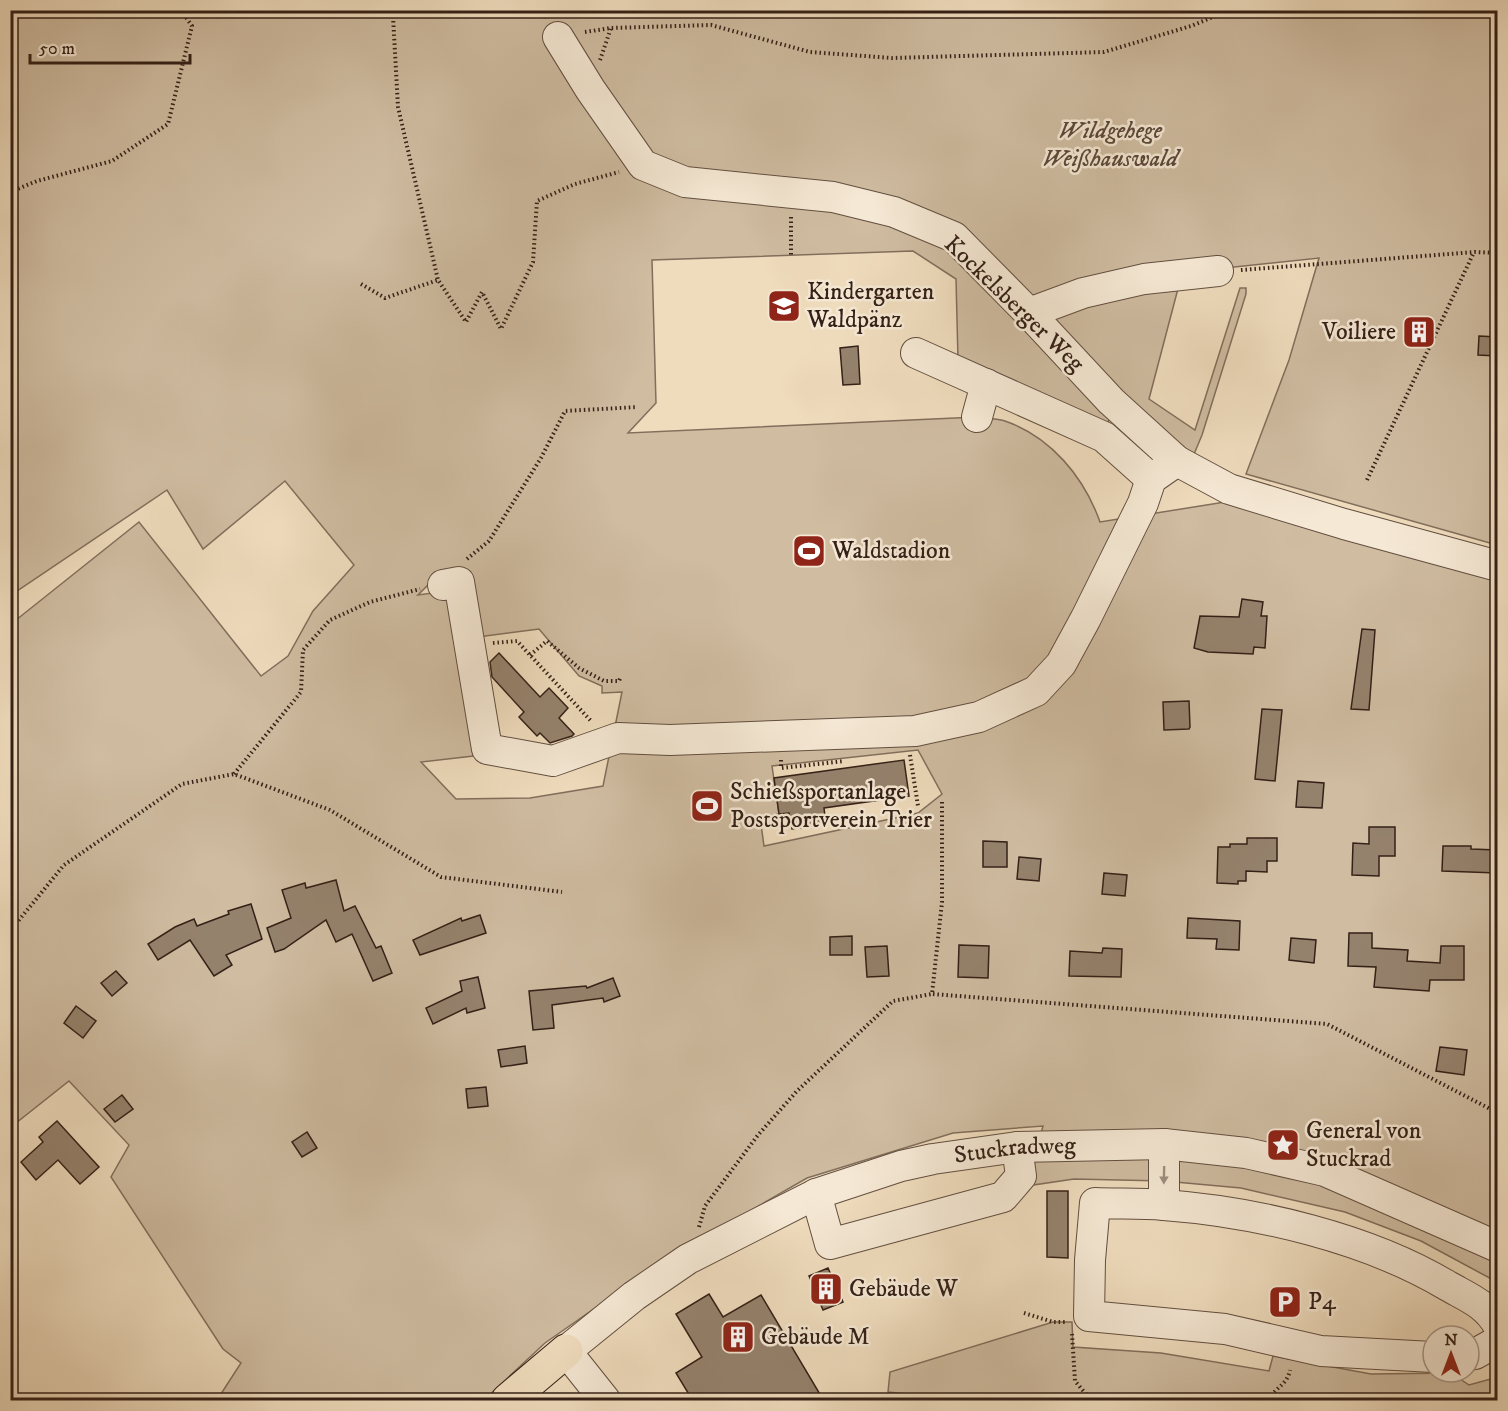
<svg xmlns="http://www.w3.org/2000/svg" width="1508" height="1411" font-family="'IM FELL DW Pica',serif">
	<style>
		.green { fill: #cfbca1; stroke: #826e5c; stroke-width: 1.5; fill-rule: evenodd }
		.building { fill: #95826d; stroke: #342017; stroke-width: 1.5 }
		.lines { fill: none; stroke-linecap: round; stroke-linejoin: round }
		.minor-casing { stroke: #634f40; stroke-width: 32 }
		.major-casing { stroke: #342017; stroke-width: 35 }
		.path { stroke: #342017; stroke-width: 4; stroke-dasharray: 1.5 3; stroke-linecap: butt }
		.minor { stroke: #f5e8d4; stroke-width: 30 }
		.major { stroke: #efdcbd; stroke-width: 33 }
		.oneway { fill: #9e8e7f }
		.labels { text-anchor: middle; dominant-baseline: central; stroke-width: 5; stroke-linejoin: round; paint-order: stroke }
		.park-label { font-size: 24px; font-style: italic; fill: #5b473a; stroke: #f5e8d4 }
		.poi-label { font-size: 24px; fill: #342017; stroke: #f5e8d4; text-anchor: start }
		.street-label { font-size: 24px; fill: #342017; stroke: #f5e8d4 }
	</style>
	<rect width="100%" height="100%" fill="#efdcbd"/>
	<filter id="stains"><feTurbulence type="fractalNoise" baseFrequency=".00333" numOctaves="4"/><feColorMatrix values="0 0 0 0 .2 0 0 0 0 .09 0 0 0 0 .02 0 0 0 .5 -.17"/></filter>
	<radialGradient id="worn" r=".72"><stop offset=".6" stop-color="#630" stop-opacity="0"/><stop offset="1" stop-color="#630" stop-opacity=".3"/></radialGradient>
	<!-- green -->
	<g class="green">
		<path d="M11,11H1497V545L1246,474L1289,360L1319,258L1112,280L1036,301L1022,314L1111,407L1107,430L958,359L956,279L913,251L652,260L656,403L628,433L977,417C986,418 996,418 1005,421C1051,437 1084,477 1100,522L1225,502L1497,575V1282L1421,1241L1345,1212L1241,1188L1164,1181L1074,1179L1033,1185L1035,1155L1043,1126L953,1133L807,1178L715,1231L624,1288L545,1343L484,1400H217L241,1363L223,1349L111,1177L129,1145L69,1081L11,1127V624L139,522L261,676L288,656L313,611L354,565L285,481L203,549L167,490L11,595ZM467,572L478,637L539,629L579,676L602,686V693L622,692L603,786L530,798L456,799L421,762L482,755L454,590L418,595L435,578ZM918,750L942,794L918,813L764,846L760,817L779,814L772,766Z"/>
		<polygon points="1180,281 1149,399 1195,430 1240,288 1246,288 1246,294 1202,435 1192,459 1044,318"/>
		<polygon points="1053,1322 1072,1322 1073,1347 1161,1353 1269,1371 1273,1356 1371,1374 1451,1373 1469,1385 1498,1377 1497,1400 949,1400 925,1396 888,1392 890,1372"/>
	</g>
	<!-- building -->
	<g class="building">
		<polygon points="1479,336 1497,337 1497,356 1478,355"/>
		<polygon points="858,346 860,384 843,385 840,348"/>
		<polygon points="1242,599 1263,602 1261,616 1267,616 1265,648 1254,647 1253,654 1208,652 1194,648 1200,616 1239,617"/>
		<polygon points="1362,629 1375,630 1369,710 1351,709"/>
		<polygon points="499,653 540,697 549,688 568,708 559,718 574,734 572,736 550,743 540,733 537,736 519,717 524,712 492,677 490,662"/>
		<polygon points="1189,701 1190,727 1189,729 1164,730 1163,702"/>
		<polygon points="1262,709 1282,710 1275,781 1255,779"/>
		<polygon points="904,760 909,796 824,808 826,824 792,829 789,813 779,814 774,778"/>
		<polygon points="1298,781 1324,783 1322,808 1296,807"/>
		<polygon points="1369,827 1395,827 1395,856 1379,856 1379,876 1352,875 1353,843 1369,844"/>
		<polygon points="1247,838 1277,838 1277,861 1267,861 1267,872 1246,871 1246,881 1238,881 1238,884 1217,883 1218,847 1230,847 1230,844 1247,844"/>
		<polygon points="983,841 1007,842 1007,867 983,867"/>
		<polygon points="1443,846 1471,846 1471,849 1497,850 1497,873 1442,871"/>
		<polygon points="1019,857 1041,859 1039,881 1017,879"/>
		<polygon points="1104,873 1127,875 1125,896 1102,894"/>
		<polygon points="336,880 344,911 355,906 376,948 381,946 392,973 373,981 352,934 336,942 326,920 284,949 275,952 267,928 291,918 282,890 305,883 306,888"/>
		<polygon points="251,904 262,939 226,955 232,965 214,976 190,940 158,960 148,944 175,927 194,919 197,926 229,914 228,911"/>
		<polygon points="480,915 486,933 420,955 413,940 461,918 462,921"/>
		<polygon points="1188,918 1240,921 1239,950 1216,949 1217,939 1187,938"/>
		<polygon points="1349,933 1372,933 1372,948 1408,950 1407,961 1440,963 1441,946 1464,946 1464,980 1430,980 1429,991 1374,987 1376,967 1348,966"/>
		<polygon points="852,936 852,955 830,955 830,937"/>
		<polygon points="1291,938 1316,940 1314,963 1289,960"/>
		<polygon points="959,945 989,946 988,978 958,977"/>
		<polygon points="887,946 889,976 867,977 865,947"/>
		<polygon points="1103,948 1122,949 1121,977 1069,976 1070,951 1102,953"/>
		<polygon points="116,971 127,983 112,996 101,983"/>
		<polygon points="478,977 485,1008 467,1013 466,1008 433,1024 426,1008 462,991 460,981"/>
		<polygon points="613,978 620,996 604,1002 603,998 552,1005 554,1028 533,1030 529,991 586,986 587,988"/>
		<polygon points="76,1006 96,1021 83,1038 64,1023"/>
		<polygon points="525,1046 527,1063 501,1067 498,1050"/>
		<polygon points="1440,1047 1467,1050 1464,1075 1436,1071"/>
		<polygon points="486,1087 488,1106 468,1108 466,1089"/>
		<polygon points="122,1095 133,1109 115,1122 104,1109"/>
		<polygon points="57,1121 99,1167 80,1184 58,1160 36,1180 21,1162 43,1142 39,1137"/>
		<polygon points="307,1132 317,1148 302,1157 292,1142"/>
		<polygon points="1047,1191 1068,1191 1068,1258 1047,1257"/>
		<polygon points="828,1268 843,1302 823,1310 809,1276"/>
		<polygon points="709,1294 723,1317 761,1295 824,1401 693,1401 676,1373 702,1357 676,1314"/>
	</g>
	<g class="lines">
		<!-- minor casing -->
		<g class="minor-casing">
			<g id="minor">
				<polyline points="558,37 590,89 643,165 685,182 833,197 894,212 954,237 1029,313 1111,401 1177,461 1229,489 1344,524 1498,566"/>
				<polyline points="1029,313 1083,293 1144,279 1218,271"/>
				<polyline points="916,353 1104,437 1151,479"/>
				<polyline points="977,417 986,384"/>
				<polyline points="443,585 459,582 487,749 553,761 618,738 670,740 915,731 979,717 1036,691 1061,664 1086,618 1143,503 1151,479 1177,461"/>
				<polyline points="1164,1144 1164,1205"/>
				<polyline points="816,1194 830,1244 1003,1197 1021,1176 1017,1147"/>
				<polyline points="1469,1355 1475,1354 1498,1341"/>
				<path d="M1433,1357L1321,1351L1225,1329L1089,1316L1090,1260L1095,1203C1118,1204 1141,1203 1164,1205C1257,1212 1368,1238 1448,1286C1469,1298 1486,1304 1498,1325"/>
				<path id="s1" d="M605,1400L566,1351L634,1296L688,1259L816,1194L901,1166L933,1159L1017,1147L1164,1144L1246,1153L1325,1171L1498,1247"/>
			</g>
		</g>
		<!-- major casing -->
		<g class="major-casing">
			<polyline id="major" points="508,1400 566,1351"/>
		</g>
		<!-- path -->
		<g class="path">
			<polyline points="399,10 393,16 398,107 438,280"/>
			<polyline points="541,10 546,18"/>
			<polyline points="585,32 611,28 711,25 810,52 892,58 1104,52 1191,26 1230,10"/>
			<polyline points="600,60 611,28"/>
			<polyline points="10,192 37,181 112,161 168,124 192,26 181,10"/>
			<polyline points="791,217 791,255"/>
			<polyline points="1241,270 1475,252 1498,253"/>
			<polyline points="361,284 385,298 438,280 466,322 482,292 501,329 533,262 537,201 575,184 619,172"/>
			<polyline points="1367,480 1474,252"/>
			<polyline points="467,559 489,541 541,458 565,411 637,407"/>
			<polyline points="493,643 517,641 591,721"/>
			<polyline points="530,655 547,641 579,668 604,681 619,681 621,676"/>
			<polyline points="910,755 918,806"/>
			<polyline points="781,760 781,768 844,761"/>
			<polyline points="234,774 301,692 303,650 330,620 370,602 420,589"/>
			<polyline points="942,802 942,902 932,994 1327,1024 1498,1113"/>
			<polyline points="10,931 64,865 182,784 234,774 330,810 441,877 562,892"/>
			<polyline points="699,1227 705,1206 758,1135 797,1091 893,1001 932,994"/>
			<polyline points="1024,1313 1053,1322 1067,1322"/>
			<polyline points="1072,1334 1075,1381 1091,1400"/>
			<path d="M1270,1400C1274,1387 1287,1386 1290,1370"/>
		</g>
		<!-- minor -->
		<use href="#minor" class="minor"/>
		<!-- major -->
		<use href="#major" class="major"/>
	</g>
	<!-- one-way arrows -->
	<defs><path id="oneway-solid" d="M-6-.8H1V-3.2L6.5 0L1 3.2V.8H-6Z" transform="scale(1.5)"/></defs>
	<use class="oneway" href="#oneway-solid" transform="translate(1164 1175) rotate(91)"/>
	<!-- icons -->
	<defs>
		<g id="school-square" transform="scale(1.725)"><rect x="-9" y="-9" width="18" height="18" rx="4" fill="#8f2418" stroke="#f5e8d4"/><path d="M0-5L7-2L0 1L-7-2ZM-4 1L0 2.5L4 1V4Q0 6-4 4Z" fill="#fff"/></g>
		<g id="building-square" transform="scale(1.725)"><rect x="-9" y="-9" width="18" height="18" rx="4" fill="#8f2418" stroke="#f5e8d4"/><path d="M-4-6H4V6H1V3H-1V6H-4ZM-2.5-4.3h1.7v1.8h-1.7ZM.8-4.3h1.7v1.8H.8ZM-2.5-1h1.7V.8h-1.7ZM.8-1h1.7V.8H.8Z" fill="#fff"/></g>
		<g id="stadium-square" transform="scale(1.725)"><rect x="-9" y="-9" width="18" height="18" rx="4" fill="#8f2418" stroke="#f5e8d4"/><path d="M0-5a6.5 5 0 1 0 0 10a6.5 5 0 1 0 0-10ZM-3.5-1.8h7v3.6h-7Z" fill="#fff"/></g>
		<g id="sight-square" transform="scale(1.725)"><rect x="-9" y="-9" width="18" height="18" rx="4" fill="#8f2418" stroke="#f5e8d4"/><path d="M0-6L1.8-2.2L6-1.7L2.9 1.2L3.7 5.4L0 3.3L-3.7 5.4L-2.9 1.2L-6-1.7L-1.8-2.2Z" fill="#fff"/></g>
		<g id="parking-square" transform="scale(1.725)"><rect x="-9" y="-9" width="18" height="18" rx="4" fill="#8f2418" stroke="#f5e8d4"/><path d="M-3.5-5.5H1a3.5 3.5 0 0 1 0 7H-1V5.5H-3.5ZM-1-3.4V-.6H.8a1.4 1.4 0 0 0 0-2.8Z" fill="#fff"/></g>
	</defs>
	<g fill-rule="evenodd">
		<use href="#school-square" x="784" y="306"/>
		<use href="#building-square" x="1419" y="332"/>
		<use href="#stadium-square" x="809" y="551"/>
		<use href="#stadium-square" x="707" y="806"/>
		<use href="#sight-square" x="1283" y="1145"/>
		<use href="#building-square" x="826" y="1289"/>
		<use href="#parking-square" x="1285" y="1302"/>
		<use href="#building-square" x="738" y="1337"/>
	</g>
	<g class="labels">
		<!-- park labels -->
		<g class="park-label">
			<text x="1110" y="131">Wildgehege<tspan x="1110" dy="28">Weißhauswald</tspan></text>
		</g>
		<!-- poi labels -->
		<g class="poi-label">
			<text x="807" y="292">Kindergarten<tspan x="807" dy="28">Waldpänz</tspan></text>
			<text x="1396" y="332" text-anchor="end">Voiliere</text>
			<text x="832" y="551">Waldstadion</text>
			<text x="730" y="792">Schießsportanlage<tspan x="730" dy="28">Postsportverein Trier</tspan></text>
			<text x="1306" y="1131">General von<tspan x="1306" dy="28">Stuckrad</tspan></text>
			<text x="849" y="1289">Gebäude W</text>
			<text x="1308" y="1302">P4</text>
			<text x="761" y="1337">Gebäude M</text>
		</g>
		<!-- street labels -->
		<g class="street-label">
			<text transform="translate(1014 304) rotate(44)">Kockelsberger Weg</text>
			<text stroke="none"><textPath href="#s1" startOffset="564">Stuckradweg</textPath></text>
		</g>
	</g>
	<!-- margin -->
	<rect width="1508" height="1411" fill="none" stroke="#efdcbd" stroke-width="36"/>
	<rect x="12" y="12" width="1484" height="1387" fill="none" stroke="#342017" stroke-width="3"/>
	<rect x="18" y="18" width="1472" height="1375" fill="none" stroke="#342017" stroke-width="1.5"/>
	<!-- north arrow -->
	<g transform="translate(1451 1354)"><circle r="28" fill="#f5e8d4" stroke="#a89888" stroke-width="1.5"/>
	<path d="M0-4.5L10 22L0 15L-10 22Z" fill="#8f2418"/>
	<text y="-9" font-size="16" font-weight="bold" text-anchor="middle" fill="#342017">N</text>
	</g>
	<!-- scale -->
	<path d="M30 54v9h160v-9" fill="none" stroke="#342017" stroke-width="3"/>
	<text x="39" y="54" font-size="18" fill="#342017" stroke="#f5e8d4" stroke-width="4.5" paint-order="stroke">50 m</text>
	<rect width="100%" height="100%" filter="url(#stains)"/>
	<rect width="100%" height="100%" fill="url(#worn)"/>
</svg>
